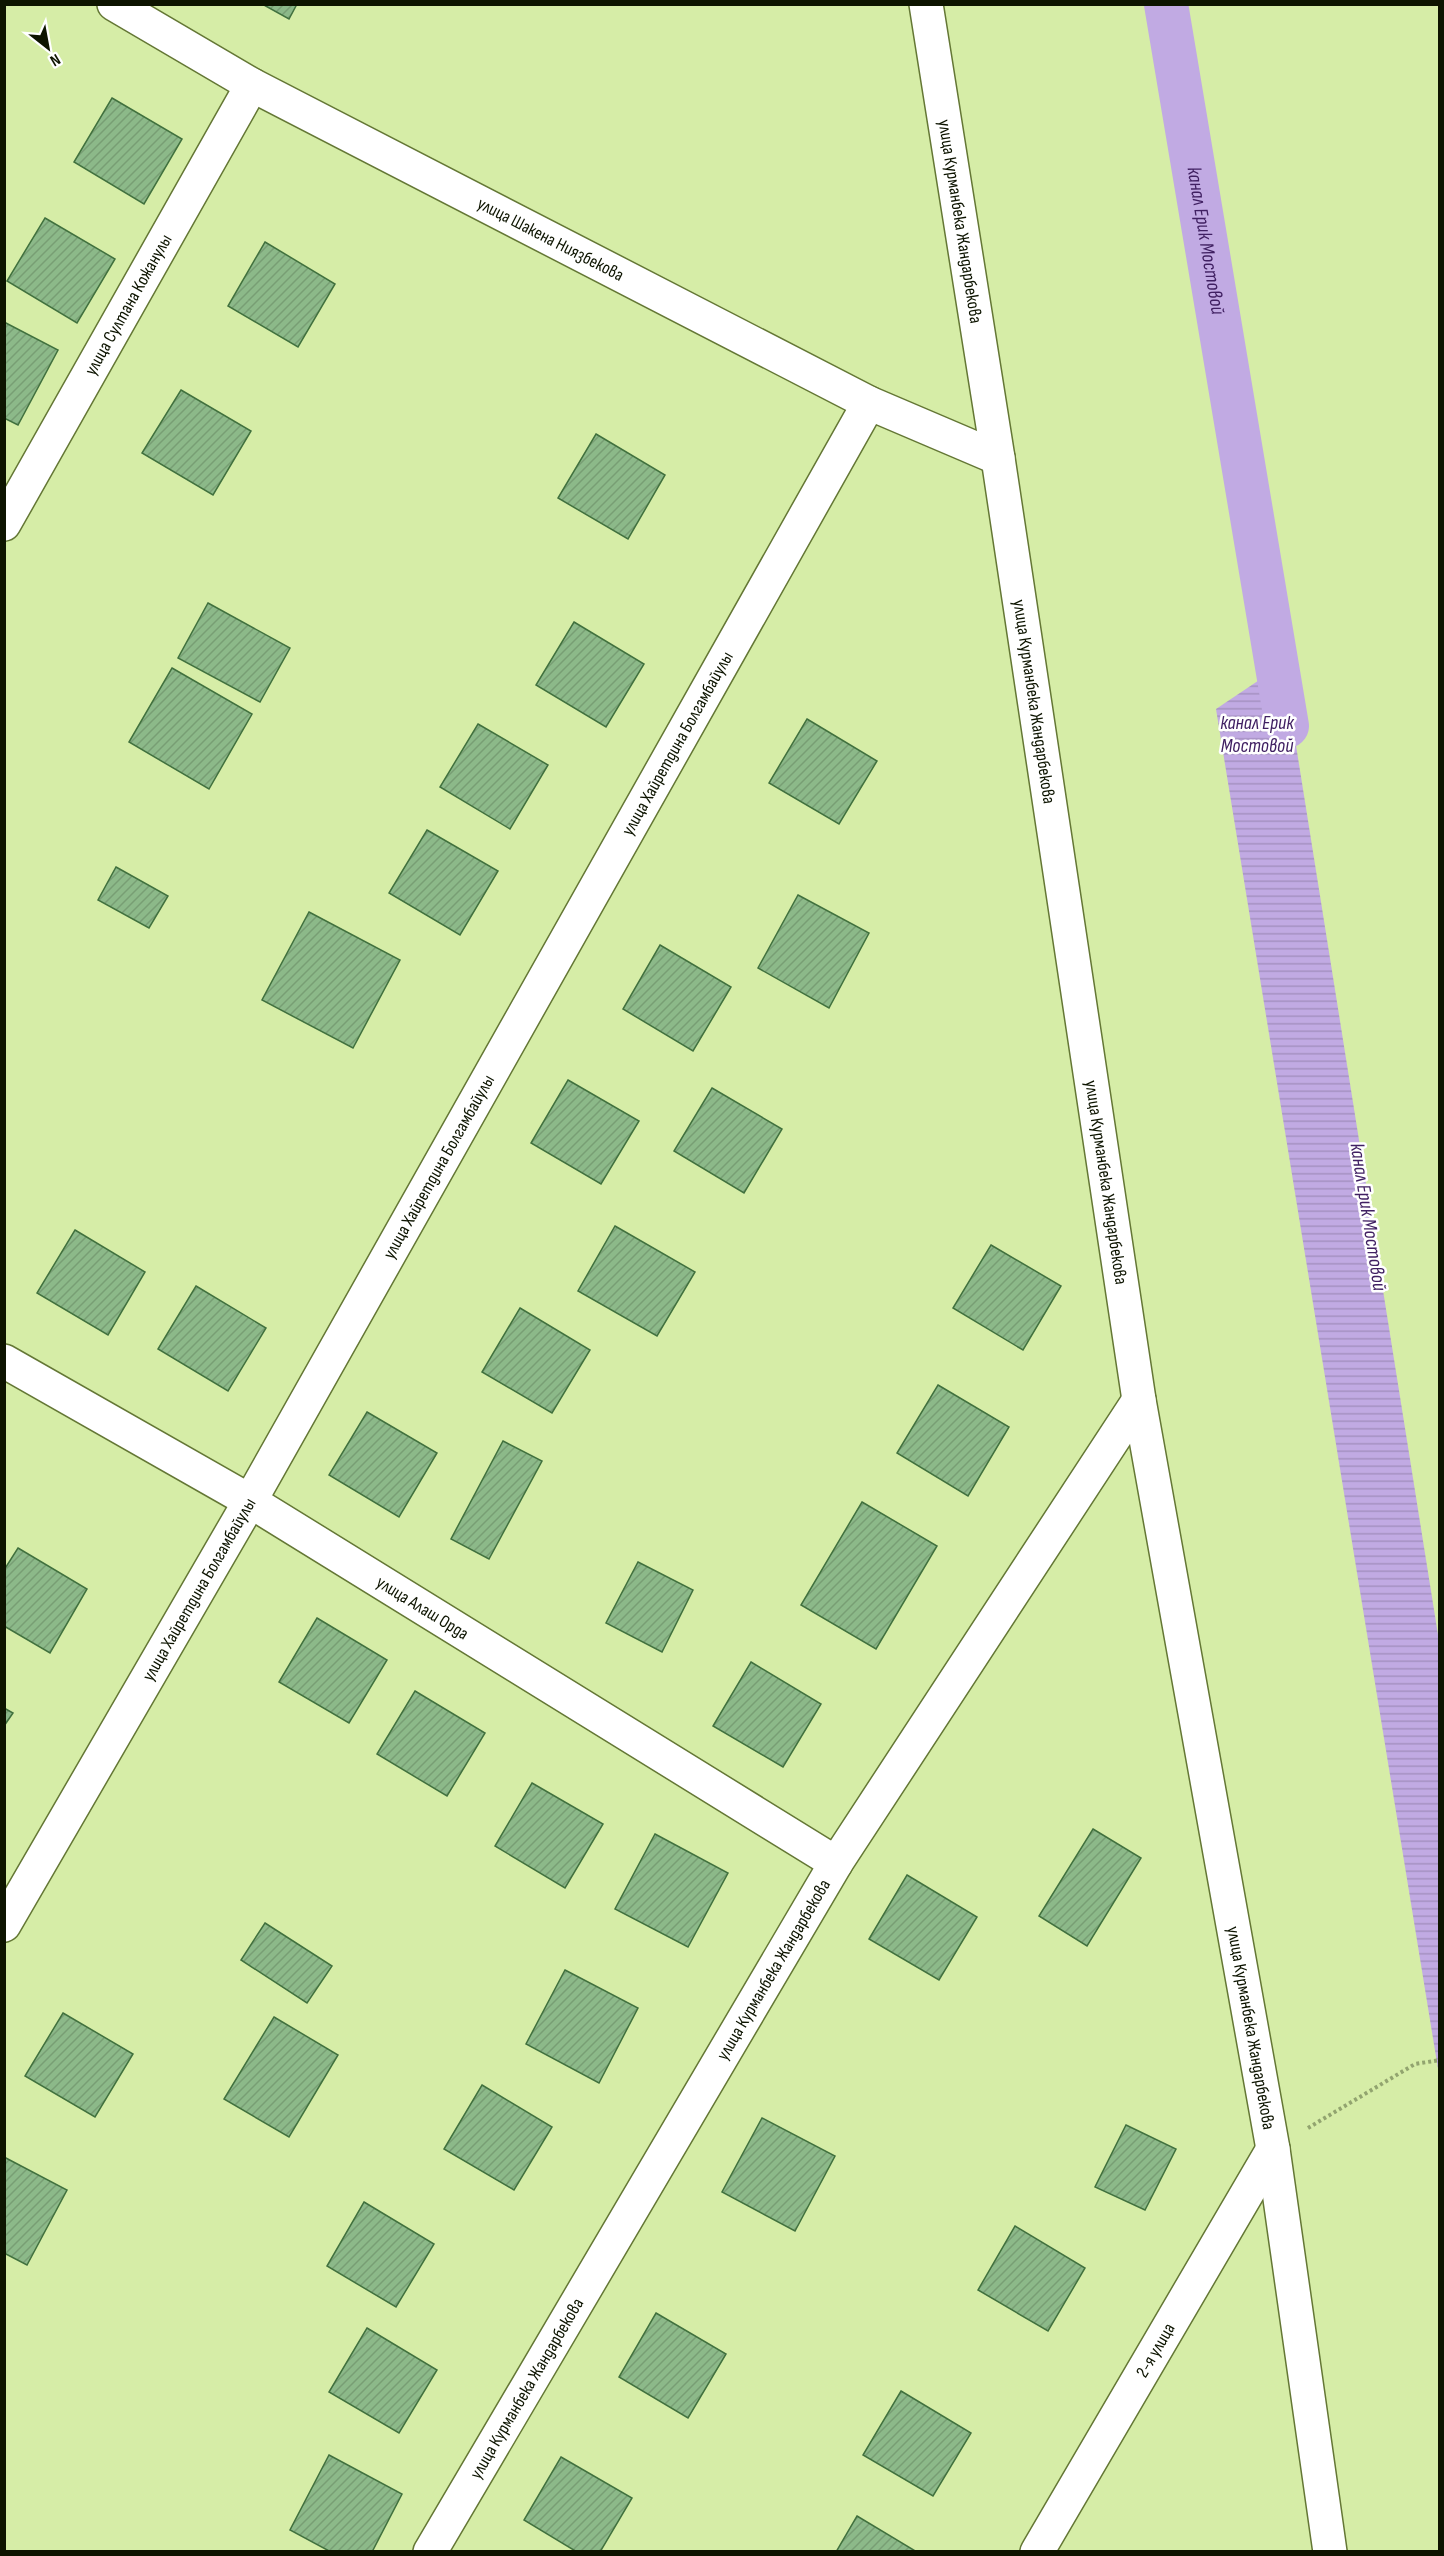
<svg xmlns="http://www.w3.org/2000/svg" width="1444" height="2556" font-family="'Sofia Sans Condensed',sans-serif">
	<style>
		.water { fill: url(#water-rules) }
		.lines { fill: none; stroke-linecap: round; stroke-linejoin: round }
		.canal { stroke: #c1aae3; stroke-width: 44 }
		.building { fill: url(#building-hatch); stroke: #41713e; stroke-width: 1.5 }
		.minor-casing { stroke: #647735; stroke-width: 36 }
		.path { stroke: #92a46f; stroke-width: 4; stroke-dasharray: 3 3; stroke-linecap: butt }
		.minor { stroke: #fff; stroke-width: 33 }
		.labels { text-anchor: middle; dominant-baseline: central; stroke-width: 5; stroke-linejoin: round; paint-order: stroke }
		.street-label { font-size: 18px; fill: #0d1400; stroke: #fff }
		.water-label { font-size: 20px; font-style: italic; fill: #402062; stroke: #fff }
	</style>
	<defs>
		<pattern id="water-rules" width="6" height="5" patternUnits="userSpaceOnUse" patternTransform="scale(1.5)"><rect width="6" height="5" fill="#c1aae3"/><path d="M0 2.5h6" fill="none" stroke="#a591c1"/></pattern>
		<pattern id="building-hatch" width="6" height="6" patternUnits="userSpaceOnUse" patternTransform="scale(1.5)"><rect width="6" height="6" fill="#8cb989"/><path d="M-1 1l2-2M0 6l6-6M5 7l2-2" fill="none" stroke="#789e74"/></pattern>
	</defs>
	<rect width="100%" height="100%" fill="#d6eda7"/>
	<!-- water -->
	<polygon class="water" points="1283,664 1439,1641 1439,2075 1216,709"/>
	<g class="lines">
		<!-- canal -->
		<path class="canal" id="s1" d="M1166,4L1287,726"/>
	</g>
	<!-- building -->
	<g class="building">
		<polygon points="262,4 297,4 289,19"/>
		<polygon points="112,98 182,139 144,204 74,162"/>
		<polygon points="45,218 115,259 77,323 7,281"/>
		<polygon points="265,242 335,284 298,347 228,306"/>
		<polygon points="4,322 58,350 18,425 4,418"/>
		<polygon points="181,390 251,431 213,495 142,453"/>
		<polygon points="596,434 665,475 628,539 558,498"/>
		<polygon points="208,603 290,648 260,702 178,658"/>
		<polygon points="574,622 644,664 606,727 536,685"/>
		<polygon points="172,668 252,714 209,789 129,742"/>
		<polygon points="807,719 877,761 839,824 769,783"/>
		<polygon points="478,724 548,765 510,829 440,787"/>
		<polygon points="427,830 498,871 460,935 389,893"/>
		<polygon points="116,867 168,896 149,928 98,900"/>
		<polygon points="798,895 869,933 829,1008 758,968"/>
		<polygon points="309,912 400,960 353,1048 262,1000"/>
		<polygon points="660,945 731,987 693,1051 623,1009"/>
		<polygon points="568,1080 639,1121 601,1184 531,1143"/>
		<polygon points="712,1088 782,1129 744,1193 674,1151"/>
		<polygon points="615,1226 695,1272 657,1336 578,1291"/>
		<polygon points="75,1230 145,1272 108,1335 37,1293"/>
		<polygon points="991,1245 1061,1286 1023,1350 953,1308"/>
		<polygon points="196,1286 266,1328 228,1391 158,1349"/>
		<polygon points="520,1308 590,1350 552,1413 482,1372"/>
		<polygon points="938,1385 1009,1427 968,1496 897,1453"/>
		<polygon points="367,1412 437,1453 399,1517 329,1475"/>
		<polygon points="503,1441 542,1461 489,1559 451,1539"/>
		<polygon points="862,1502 937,1546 876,1649 801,1605"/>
		<polygon points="18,1548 87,1589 50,1653 4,1626 4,1570"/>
		<polygon points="638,1562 693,1590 662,1652 606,1623"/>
		<polygon points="317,1618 387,1660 349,1723 279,1682"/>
		<polygon points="751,1662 821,1704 783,1767 713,1726"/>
		<polygon points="415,1691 485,1733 447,1796 377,1754"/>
		<polygon points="4,1708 13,1713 4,1726"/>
		<polygon points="532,1783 603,1824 565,1888 495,1846"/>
		<polygon points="1093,1829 1141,1858 1087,1946 1039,1916"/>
		<polygon points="655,1834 728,1873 688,1947 615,1909"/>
		<polygon points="907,1875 977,1917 939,1980 869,1939"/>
		<polygon points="265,1923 332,1966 307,2003 241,1960"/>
		<polygon points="565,1970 638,2008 599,2083 526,2044"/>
		<polygon points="63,2013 133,2054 95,2117 25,2076"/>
		<polygon points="274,2017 338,2055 289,2137 224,2099"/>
		<polygon points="482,2085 552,2127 514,2190 444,2149"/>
		<polygon points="762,2118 835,2156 795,2231 722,2192"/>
		<polygon points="1126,2125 1176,2149 1145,2210 1095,2187"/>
		<polygon points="4,2157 67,2190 27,2265 4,2253"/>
		<polygon points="364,2202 434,2244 396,2307 327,2266"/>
		<polygon points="1015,2226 1085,2268 1048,2331 978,2290"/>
		<polygon points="656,2313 726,2354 688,2418 619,2377"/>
		<polygon points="367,2328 437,2370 399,2433 329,2392"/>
		<polygon points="901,2391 971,2433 933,2496 863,2455"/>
		<polygon points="329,2455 402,2494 372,2552 331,2552 290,2530"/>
		<polygon points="561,2457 632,2498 600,2552 577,2552 524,2520"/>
		<polygon points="857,2516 917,2552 836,2552"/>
	</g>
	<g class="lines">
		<!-- minor casing -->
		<g class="minor-casing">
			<g id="minor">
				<path id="s2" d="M114,4L252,85L869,403L998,458"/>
				<path id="s3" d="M926,4L998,458L1139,1400L1273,2149L1330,2552"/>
				<path id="s4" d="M4,524L252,85"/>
				<path id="s5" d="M4,1361L250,1501L836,1863"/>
				<path id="s6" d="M4,1925L250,1501L869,403"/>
				<path id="s7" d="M430,2552L836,1863L1139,1400"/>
				<path id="s8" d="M1037,2552L1273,2149"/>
			</g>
		</g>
		<!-- path -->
		<polyline class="path" points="1308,2128 1415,2064 1440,2060"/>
		<!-- minor -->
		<use href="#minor" class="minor"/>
	</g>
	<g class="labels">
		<!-- street labels -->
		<g class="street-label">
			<text stroke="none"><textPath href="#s3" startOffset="220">улица Курманбека Жандарбекова</textPath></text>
			<text stroke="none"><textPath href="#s2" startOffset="496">улица Шакена Ниязбекова</textPath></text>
			<text stroke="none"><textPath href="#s4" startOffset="252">улица Султана Кожанулы</textPath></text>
			<text stroke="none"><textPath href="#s3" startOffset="706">улица Курманбека Жандарбекова</textPath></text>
			<text stroke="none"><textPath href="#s6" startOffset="1360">улица Хайретдина Болгамбайулы</textPath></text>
			<text stroke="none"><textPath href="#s6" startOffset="874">улица Хайретдина Болгамбайулы</textPath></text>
			<text stroke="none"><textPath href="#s3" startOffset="1192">улица Курманбека Жандарбекова</textPath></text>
			<text stroke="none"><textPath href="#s6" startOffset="388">улица Хайретдина Болгамбайулы</textPath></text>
			<text stroke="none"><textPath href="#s5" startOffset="486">улица Алаш Орда</textPath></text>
			<text stroke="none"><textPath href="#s7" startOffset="676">улица Курманбека Жандарбекова</textPath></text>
			<text stroke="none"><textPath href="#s3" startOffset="2050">улица Курманбека Жандарбекова</textPath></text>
			<text stroke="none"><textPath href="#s8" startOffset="234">2-я улица</textPath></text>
			<text stroke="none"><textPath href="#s7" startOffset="190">улица Курманбека Жандарбекова</textPath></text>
		</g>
		<!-- water labels -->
		<g class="water-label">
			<text stroke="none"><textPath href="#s1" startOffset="240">канал Ерик Мостовой</textPath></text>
			<text x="1257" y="723">канал Ерик<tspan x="1257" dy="23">Мостовой</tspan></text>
			<text transform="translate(1368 1217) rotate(81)">канал Ерик Мостовой</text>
		</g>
	</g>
	<!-- border -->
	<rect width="1444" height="2556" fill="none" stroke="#0d1400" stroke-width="12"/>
	<!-- north arrow -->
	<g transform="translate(48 48) rotate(149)" stroke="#ffffff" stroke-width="4.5" paint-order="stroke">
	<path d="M0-4.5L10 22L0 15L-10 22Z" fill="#0d1400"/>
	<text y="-9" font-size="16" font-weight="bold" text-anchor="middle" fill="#0d1400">N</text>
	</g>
</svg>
